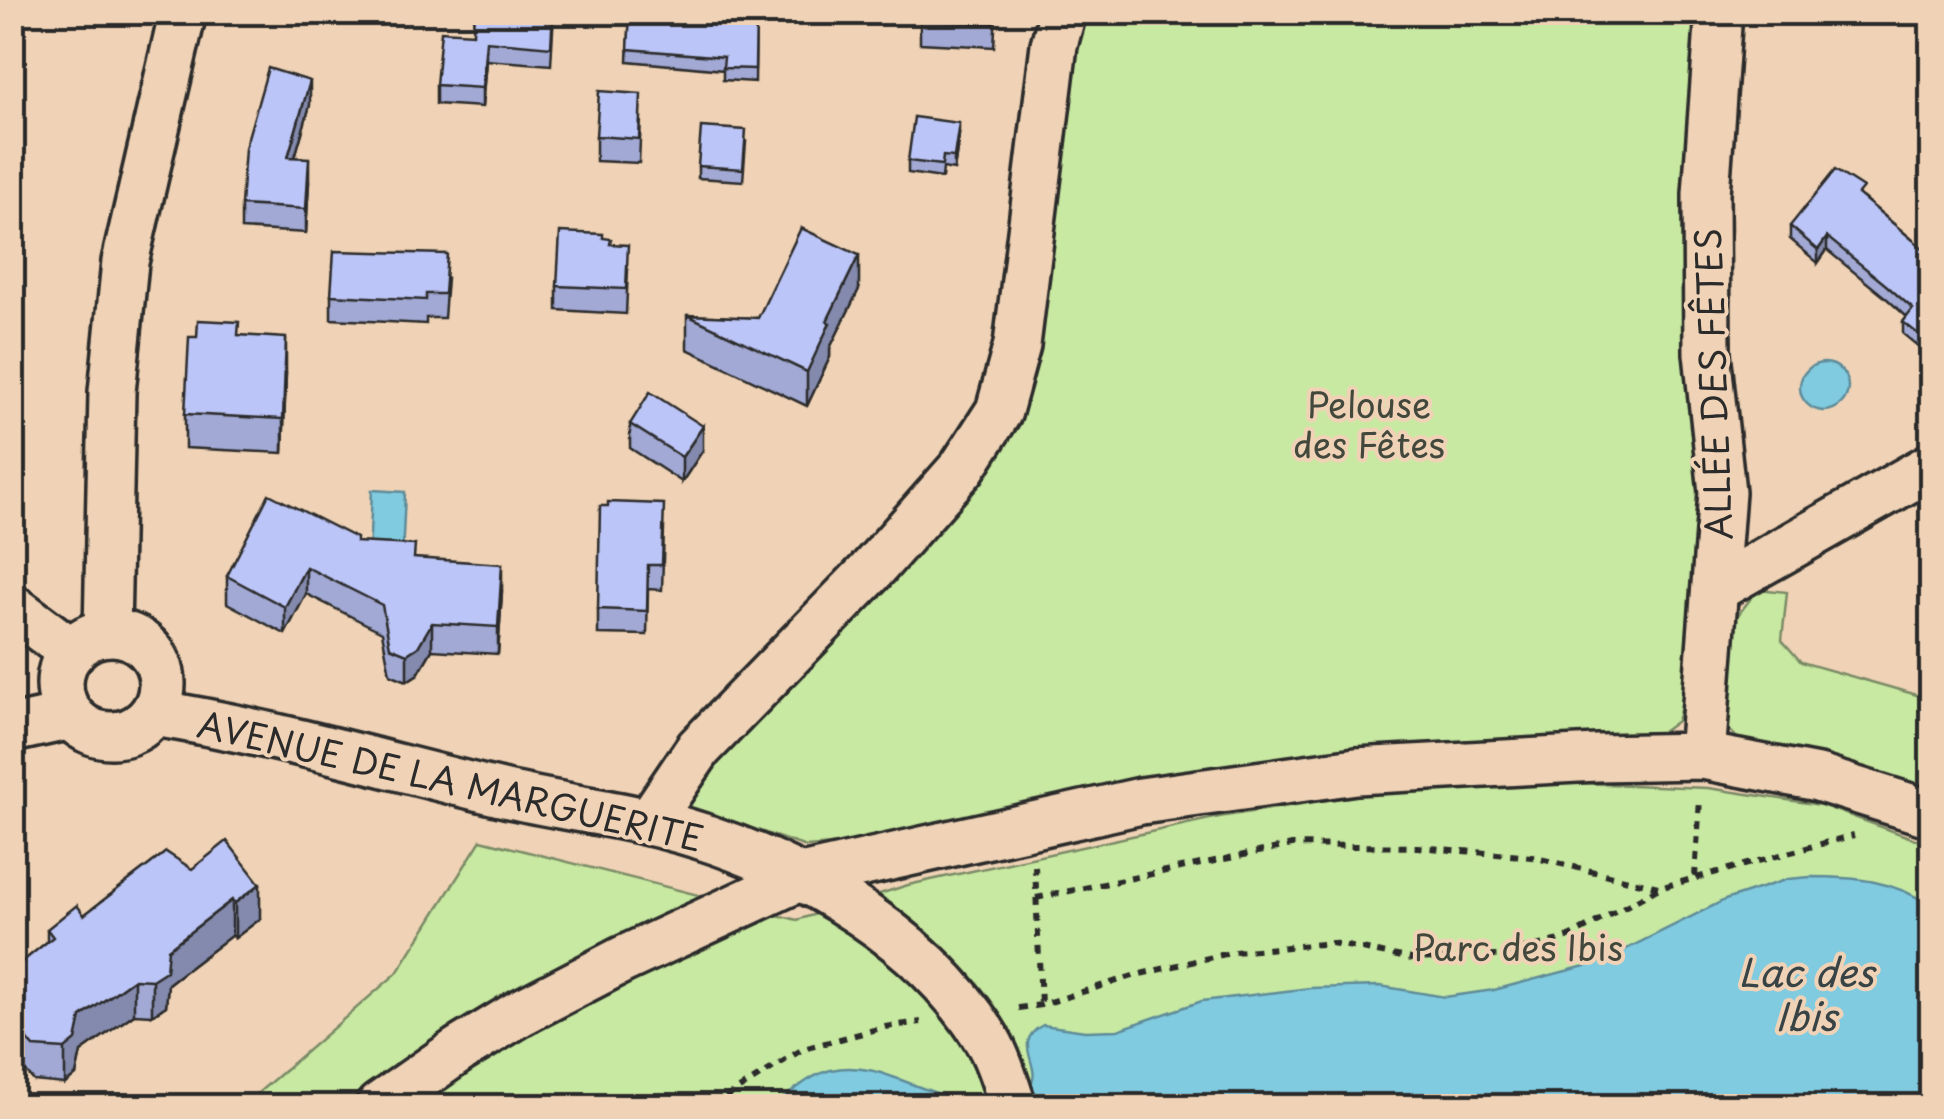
<svg xmlns="http://www.w3.org/2000/svg" width="1944" height="1119" font-family="'Playpen Sans',sans-serif">
	<style>
		.green { fill: #c8e9a1; stroke: #7a8a66; stroke-width: 2.5 }
		.water { fill: #80cbe0; stroke: #5e8b98; stroke-width: 2.5 }
		.lines { fill: none; stroke-linecap: round; stroke-linejoin: round }
		.minor-casing { stroke: #2b2b2b; stroke-width: 52 }
		.path { stroke: #2b2b2b; stroke-width: 6; stroke-dasharray: 8 8; stroke-linecap: butt }
		.minor { stroke: #f0d3b6; stroke-width: 45 }
		.wall { fill: #a2a9d4; stroke: #2b2b2b; stroke-width: 2.5 }
		.shaded-wall { fill: #848aad; stroke: #2b2b2b; stroke-width: 2.5 }
		.building { fill: #bcc5f7; stroke: #2b2b2b; stroke-width: 2.5 }
		.labels { text-anchor: middle; dominant-baseline: central; stroke-width: 8; stroke-linejoin: round; paint-order: stroke }
		.street-label { font-size: 35px; fill: #2b2b2b; stroke: #f0d3b6 }
		.park-label { font-size: 35px; fill: #43483d; stroke: #f0d3b6 }
		.water-label { font-size: 38px; font-style: italic; fill: #384346; stroke: #f0d3b6 }
	</style>
	<rect width="100%" height="100%" fill="#f0d3b6"/>
	<filter id="ink" filterUnits="userSpaceOnUse"><feTurbulence type="fractalNoise" baseFrequency=".01" numOctaves="2"/><feDisplacementMap in="SourceGraphic" scale="20" xChannelSelector="R" yChannelSelector="G"/><feConvolveMatrix kernelMatrix="1 2 1 2 8 2 1 2 1" color-interpolation-filters="sRGB"/></filter>
	<g filter="url(#ink)">
		<!-- green -->
		<g class="green">
			<polygon points="1083,13 1719,13 1715,589 1677,721 1654,738 897,840 806,847 680,803 730,736 978,477"/>
			<polygon points="1758,589 1787,592 1782,640 1801,662 1931,699 1931,787 1890,782 1743,744 1722,722 1725,632"/>
			<polygon points="1528,781 1708,788 1821,805 1931,845 1931,1106 243,1106 397,973 481,840 797,920 908,885 1219,817 1397,789"/>
		</g>
		<!-- water -->
		<g class="water">
			<circle cx="1824" cy="387" r="24"/>
			<polygon points="372,490 405,492 402,559 369,557"/>
			<path d="M1810,877C1855,877 1894,880 1931,906V1106H828L814,1101L800,1106H773C790,1094 809,1075 831,1070C888,1056 941,1116 1002,1097C1009,1095 1019,1093 1024,1090C1052,1073 1006,1044 1043,1025L1085,1031L1118,1030L1202,1001L1310,988L1380,986L1445,997L1494,990L1600,962L1725,900L1788,879Z"/>
		</g>
		<g class="lines">
			<!-- minor casing -->
			<g class="minor-casing">
				<g id="minor">
					<polyline points="1715,589 1932,466"/>
					<polyline points="12,607 72,652"/>
					<polyline points="107,633 112,392 125,262 183,12"/>
					<circle cx="111" cy="684" r="51"/>
					<path d="M154,713C269,731 380,764 493,791C544,804 597,810 649,822C776,851 921,928 989,1043C1000,1062 1006,1086 1013,1106"/>
					<polyline points="12,729 71,716"/>
					<polyline points="1702,756 1722,492 1707,353 1706,194 1719,12"/>
					<polyline points="649,822 699,748 869,573 962,468 999,411 1017,345 1054,45 1063,12"/>
					<polyline points="379,1106 459,1050 520,1013 622,960 801,877 1141,801 1356,771 1597,758 1702,756 1818,778 1932,814"/>
				</g>
			</g>
			<!-- path -->
			<g class="path">
				<polyline points="1035,866 1041,1005"/>
				<polyline points="1695,877 1700,799"/>
				<polyline points="1036,898 1292,845 1418,847 1532,857 1658,887"/>
				<polyline points="1018,1008 1041,1005 1136,975 1234,952 1332,943 1412,959 1497,956 1567,938 1659,888 1854,835"/>
				<polyline points="712,1106 803,1049 885,1027 921,1022"/>
			</g>
			<!-- minor -->
			<use href="#minor" class="minor"/>
		</g>
		<!-- wall -->
		<g class="wall">
			<polygon points="474,12 554,12 551,65 486,60 482,107 436,104 436,85 473,33"/>
			<polygon points="630,12 756,12 755,82 723,80 723,70 628,61"/>
			<polygon points="920,12 996,12 994,47 920,43"/>
			<polygon points="310,105 295,157 309,182 306,233 241,229 241,205"/>
			<polygon points="641,118 639,163 596,161 596,136"/>
			<polygon points="959,135 954,170 943,168 942,178 908,173 908,161"/>
			<polygon points="746,142 743,181 698,178 698,166"/>
			<polygon points="1863,198 1932,256 1931,357 1903,334 1903,322 1907,317 1886,298 1827,250 1818,263 1790,239 1790,226"/>
			<polygon points="603,238 611,244 628,269 626,314 557,310 557,286"/>
			<polygon points="447,278 444,318 426,318 426,324 331,319 331,295"/>
			<polygon points="859,289 830,348 830,357 807,406 687,349 687,315 758,318"/>
			<polygon points="239,335 286,373 283,453 185,448 185,414 197,337"/>
			<polygon points="630,424 703,450 682,482 630,448"/>
			<polygon points="664,529 662,590 648,589 647,635 598,634 598,609"/>
			<polygon points="356,542 415,558 502,591 498,654 432,650 418,674 407,681 390,674 382,632 306,594 285,634 227,603 227,576"/>
			<polygon points="166,852 260,919 235,938 232,935 168,984 166,1006 152,1015 134,1014 81,1052 76,1075 65,1084 34,1081 12,1055 12,970 47,942 47,929 84,915"/>
		</g>
		<!-- shaded-wall -->
		<g class="shaded-wall">
			<polygon points="486,41 486,60 482,107 482,88"/>
			<polygon points="310,81 310,105 288,181 288,157"/>
			<polygon points="959,123 959,135 954,170 954,157"/>
			<polygon points="309,158 309,182 306,233 306,209"/>
			<polygon points="1827,237 1827,250 1818,263 1818,250"/>
			<polygon points="859,255 859,289 830,348 830,357 807,406 807,372 827,321"/>
			<polygon points="286,338 286,373 283,453 283,419"/>
			<polygon points="703,426 703,450 682,482 682,457"/>
			<polygon points="502,564 502,591 498,654 498,627"/>
			<polygon points="306,567 306,594 285,634 285,607"/>
			<polygon points="432,623 432,650 418,674 407,681 407,654"/>
			<polygon points="260,884 260,919 235,938 235,903"/>
			<polygon points="232,900 232,935 168,984 166,1006 152,1015 152,980 168,949"/>
			<polygon points="134,979 134,1014 81,1052 76,1075 65,1084 65,1049 81,1017"/>
		</g>
		<!-- building -->
		<g class="building">
			<polygon points="474,12 553,12 551,47 486,41 482,88 436,85 441,31 473,33"/>
			<polygon points="630,12 756,12 755,69 723,68 724,57 628,49"/>
			<polygon points="920,12 995,12 994,24 920,21"/>
			<polygon points="268,68 310,81 288,157 309,158 306,209 241,205 245,148"/>
			<polygon points="599,91 641,94 639,139 596,136"/>
			<polygon points="914,117 959,123 954,157 943,156 942,165 908,161"/>
			<polygon points="701,127 746,130 743,169 698,166"/>
			<polygon points="1835,170 1863,188 1858,194 1932,256 1931,344 1903,322 1913,309 1886,285 1827,237 1818,250 1790,226"/>
			<polygon points="801,228 859,255 827,321 830,323 807,372 687,315 758,318"/>
			<polygon points="560,232 603,234 603,238 611,239 610,244 628,245 626,289 557,286"/>
			<polygon points="334,251 447,254 444,294 426,294 426,300 331,295"/>
			<polygon points="198,320 239,322 238,335 286,338 283,419 185,414 189,337 197,337"/>
			<polygon points="650,392 703,426 682,457 630,424"/>
			<polygon points="269,494 356,538 356,542 415,545 414,558 502,564 498,627 432,623 418,647 407,654 390,647 382,605 306,567 285,607 227,576"/>
			<polygon points="608,502 664,504 662,565 648,565 647,611 598,609 600,506 608,506"/>
			<polygon points="227,841 260,884 235,903 232,900 168,949 166,971 152,980 134,979 81,1017 76,1040 65,1049 34,1047 12,1020 12,970 53,937 47,929 77,905 84,915 166,852 192,869"/>
		</g>
	</g>
	<g class="labels">
		<!-- street labels -->
		<g class="street-label">
			<text transform="translate(1712 384) rotate(-92)">ALLÉE DES FÊTES</text>
			<text transform="translate(451 780) rotate(13)">AVENUE DE LA MARGUERITE</text>
		</g>
		<!-- park labels -->
		<g class="park-label">
			<text x="1369" y="403">Pelouse<tspan x="1369" dy="40">des Fêtes</tspan></text>
			<text x="1518" y="946">Parc des Ibis</text>
		</g>
		<!-- water labels -->
		<g class="water-label">
			<text x="1806" y="971">Lac des<tspan x="1806" dy="44">Ibis</tspan></text>
		</g>
	</g>
	<!-- margin -->
	<rect width="1944" height="1119" fill="none" stroke="#f0d3b6" stroke-width="50"/>
	<rect x="25" y="25" width="1894" height="1069" fill="none" stroke="#2b2b2b" stroke-width="4" filter="url(#ink)"/>
</svg>
